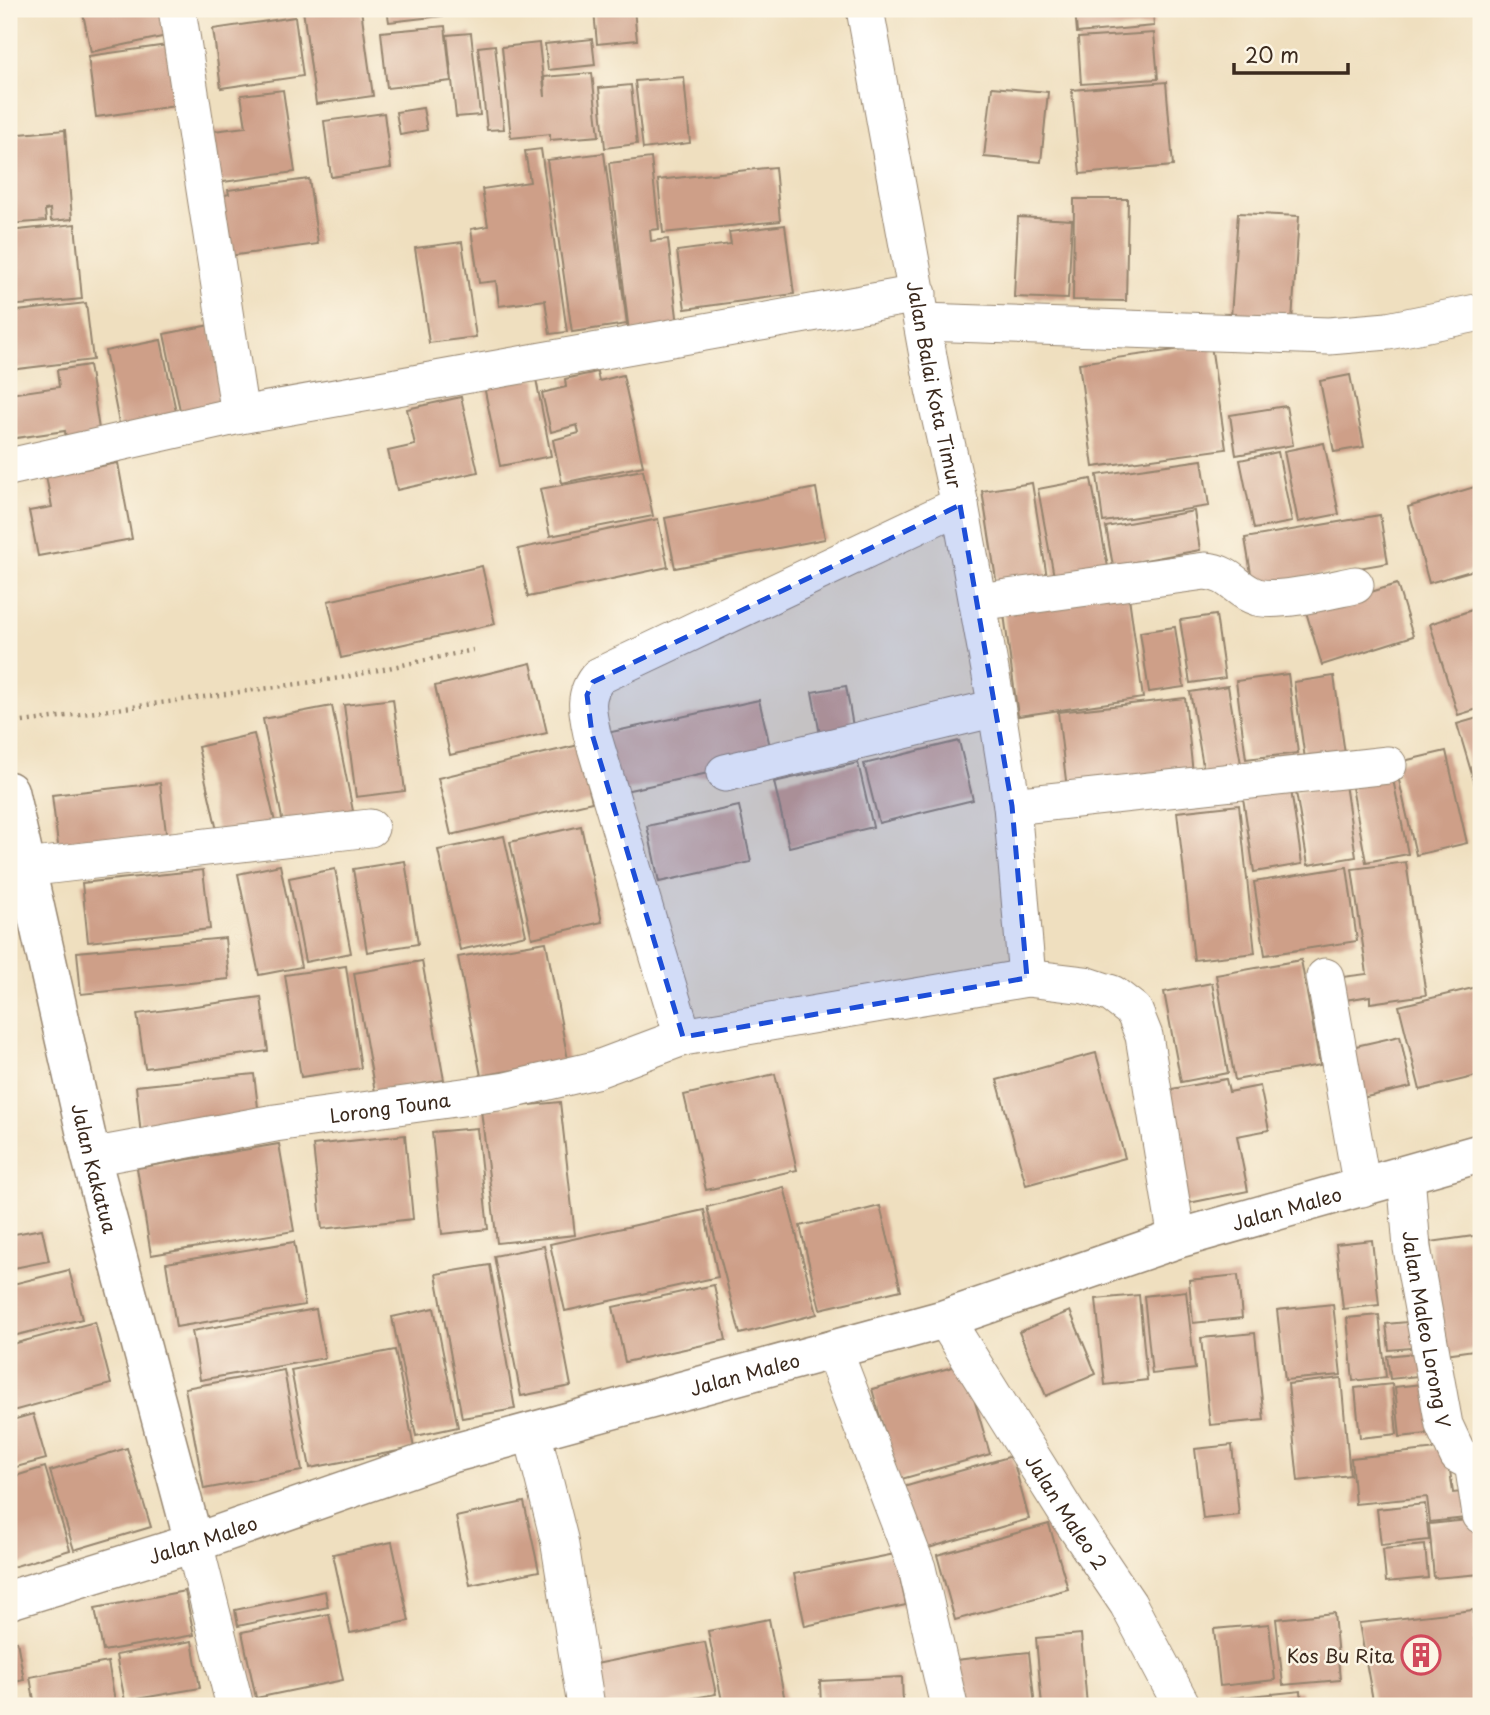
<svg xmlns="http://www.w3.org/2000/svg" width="1490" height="1715" font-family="'Playpen Sans',sans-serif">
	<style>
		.building { fill: #ce9f88 }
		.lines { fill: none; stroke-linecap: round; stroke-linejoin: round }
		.minor-casing { stroke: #95846e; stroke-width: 39 }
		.tertiary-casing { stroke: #95846e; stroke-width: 41 }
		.path { stroke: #95846e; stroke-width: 4.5; stroke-dasharray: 2 5; stroke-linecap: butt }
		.minor { stroke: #fff; stroke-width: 37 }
		.tertiary { stroke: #fff; stroke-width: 38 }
		.marked { fill: #1d4ed8; fill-opacity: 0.2; stroke: #1d4ed8; stroke-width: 5; stroke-dasharray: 14 9; stroke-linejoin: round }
		.labels { text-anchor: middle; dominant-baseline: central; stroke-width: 5; stroke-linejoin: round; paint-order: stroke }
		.street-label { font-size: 19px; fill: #3b2a1e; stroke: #fcf5e5 }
		.poi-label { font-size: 19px; fill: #3b2a1e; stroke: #fcf5e5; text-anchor: end }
	</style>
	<rect width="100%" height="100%" fill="#fcf5e5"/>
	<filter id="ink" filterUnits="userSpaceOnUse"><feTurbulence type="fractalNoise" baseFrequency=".0143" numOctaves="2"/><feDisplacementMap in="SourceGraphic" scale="14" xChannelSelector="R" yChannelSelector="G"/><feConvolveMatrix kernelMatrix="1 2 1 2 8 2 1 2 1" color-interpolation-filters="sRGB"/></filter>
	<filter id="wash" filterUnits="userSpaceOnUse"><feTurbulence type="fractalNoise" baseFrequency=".00686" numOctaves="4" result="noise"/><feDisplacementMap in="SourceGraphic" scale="28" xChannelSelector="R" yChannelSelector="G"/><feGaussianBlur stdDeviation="1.57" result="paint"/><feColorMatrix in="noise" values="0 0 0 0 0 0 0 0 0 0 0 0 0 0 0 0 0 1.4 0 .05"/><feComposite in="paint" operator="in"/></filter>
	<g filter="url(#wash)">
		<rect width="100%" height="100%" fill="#efdfbf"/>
		<g id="blocks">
			<!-- building -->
			<g class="building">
				<polygon points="82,9 171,9 176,34 91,52"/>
				<polygon points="314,9 361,9 373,96 316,104 303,10"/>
				<polygon points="387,9 477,9 477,12 389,22"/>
				<polygon points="613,9 634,9 637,40 597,44 594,11"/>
				<polygon points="1075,9 1153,9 1154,26 1077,33"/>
				<polygon points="295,17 303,76 221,88 213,29"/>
				<polygon points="445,26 451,81 387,88 381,32"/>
				<polygon points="471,33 480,115 456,117 447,35"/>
				<polygon points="1154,33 1158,79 1081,84 1078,38"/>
				<polygon points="592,39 595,65 548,70 545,44"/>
				<polygon points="539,43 545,97 544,77 592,73 599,136 550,140 550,134 511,138 502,47"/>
				<polygon points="175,44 183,105 96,117 88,56"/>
				<polygon points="495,45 504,129 487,130 478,47"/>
				<polygon points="684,77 690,143 643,149 635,81"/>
				<polygon points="1166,82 1173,166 1080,174 1072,90"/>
				<polygon points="631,85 637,144 605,148 599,88"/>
				<polygon points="992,87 1048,92 1041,162 984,157"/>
				<polygon points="283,90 295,172 209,184 214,131 246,127 241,95"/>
				<polygon points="423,108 427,130 400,135 396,112"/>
				<polygon points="384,113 391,168 331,177 324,121"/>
				<polygon points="65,130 72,219 51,221 50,209 45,210 46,221 9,224 9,135"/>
				<polygon points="541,149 567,332 550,334 545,300 499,306 496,281 479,283 471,229 488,226 482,189 530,182 525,151"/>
				<polygon points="604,153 627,324 572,332 547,160"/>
				<polygon points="651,158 659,229 650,230 651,241 668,239 678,326 629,332 609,163"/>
				<polygon points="775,167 780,221 663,233 658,180"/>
				<polygon points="309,179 318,244 221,257 221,196 229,194 228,190"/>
				<polygon points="1074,199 1128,199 1126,301 1073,300"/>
				<polygon points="1238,213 1299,216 1292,321 1231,317"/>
				<polygon points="1018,217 1072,220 1068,299 1014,297"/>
				<polygon points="75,224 82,299 9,306 9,231"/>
				<polygon points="785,225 794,294 685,309 677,251 731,244 729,232"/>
				<polygon points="462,242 476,337 429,343 415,248"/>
				<polygon points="86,303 93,360 9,370 9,312"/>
				<polygon points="210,325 227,405 181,415 164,334"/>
				<polygon points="161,340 177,416 120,428 105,351"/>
				<polygon points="1211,345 1226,449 1093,467 1079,363"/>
				<polygon points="89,365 101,442 67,447 65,431 9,439 9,394 59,387 57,370"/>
				<polygon points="597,372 599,381 623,375 643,466 562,483 553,440 579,433 577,425 551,432 542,393 566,387 565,379"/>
				<polygon points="1350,375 1364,447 1334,452 1320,381"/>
				<polygon points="536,379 551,456 500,466 483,381"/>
				<polygon points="461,397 478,472 397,490 388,451 415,445 407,409"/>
				<polygon points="1286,406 1293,445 1236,455 1230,415"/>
				<polygon points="1324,443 1339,514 1298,522 1284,451"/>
				<polygon points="1278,452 1292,522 1254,529 1240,460"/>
				<polygon points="1202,460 1209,506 1103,522 1097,475"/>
				<polygon points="118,463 132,539 38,556 29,511 52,507 46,476"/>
				<polygon points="643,470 653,516 550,536 540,489"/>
				<polygon points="1091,479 1109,572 1055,582 1038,489"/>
				<polygon points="1032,483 1048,584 998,592 982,491"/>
				<polygon points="1481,485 1481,568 1429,583 1408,507"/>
				<polygon points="816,488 825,539 675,568 665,518"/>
				<polygon points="1194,511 1200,550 1113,566 1106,527"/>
				<polygon points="1380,515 1388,563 1253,586 1245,538"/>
				<polygon points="658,519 668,567 528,597 518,549"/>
				<polygon points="482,566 495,624 341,658 328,601"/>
				<polygon points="1397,584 1413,636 1322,665 1306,612"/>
				<polygon points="1128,590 1143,698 1018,716 1003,607"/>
				<polygon points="1481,607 1481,708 1458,715 1430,624"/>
				<polygon points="1216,615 1225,678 1190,683 1180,620"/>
				<polygon points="1175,627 1184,687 1149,692 1140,632"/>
				<polygon points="531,663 547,733 450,755 435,686"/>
				<polygon points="1288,674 1298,753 1246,759 1236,681"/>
				<polygon points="1334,676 1345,754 1305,759 1294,682"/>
				<polygon points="846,686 856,744 823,750 812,692"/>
				<polygon points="1228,686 1242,770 1205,777 1190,692"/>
				<polygon points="1185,698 1193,774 1067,789 1058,712"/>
				<polygon points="393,699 405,791 356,797 344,705"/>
				<polygon points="759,700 773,759 620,792 607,733"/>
				<polygon points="332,706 353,811 283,824 263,719"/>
				<polygon points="1481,717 1481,805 1457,724"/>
				<polygon points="254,734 275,822 218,835 198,747"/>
				<polygon points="959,741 973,800 879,823 864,764"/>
				<polygon points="579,745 592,802 451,835 438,778"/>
				<polygon points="1446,751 1467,843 1416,855 1395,763"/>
				<polygon points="858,763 873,827 789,847 774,782"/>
				<polygon points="1392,774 1408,854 1366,862 1351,782"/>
				<polygon points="160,783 167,841 59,853 52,795"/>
				<polygon points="1290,783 1302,864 1254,872 1242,791"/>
				<polygon points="1345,784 1356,857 1308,865 1296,792"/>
				<polygon points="1239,805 1255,953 1194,960 1177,812"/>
				<polygon points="739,806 751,862 659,882 647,826"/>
				<polygon points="581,826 602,922 532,938 510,842"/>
				<polygon points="504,836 526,935 460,950 438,850"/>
				<polygon points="405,861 418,944 367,952 353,869"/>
				<polygon points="1406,862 1426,995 1370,1003 1370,996 1345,1000 1342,977 1367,974 1352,869"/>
				<polygon points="280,865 301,967 259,975 238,874"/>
				<polygon points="1347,867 1357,941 1265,955 1254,882"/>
				<polygon points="335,869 351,953 305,962 289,878"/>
				<polygon points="203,870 210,929 88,942 82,883"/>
				<polygon points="225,938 229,979 81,994 77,952"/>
				<polygon points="546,942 568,1060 481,1076 458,957"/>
				<polygon points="1301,960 1320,1065 1235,1080 1216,975"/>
				<polygon points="422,961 444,1080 375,1092 354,973"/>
				<polygon points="346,966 361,1068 301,1077 285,975"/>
				<polygon points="1212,983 1228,1073 1181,1082 1164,992"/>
				<polygon points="1481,986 1481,1075 1420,1090 1399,1006"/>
				<polygon points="261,997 268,1051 145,1068 137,1014"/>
				<polygon points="1400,1036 1411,1087 1357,1099 1347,1048"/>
				<polygon points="1096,1053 1125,1158 1026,1185 997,1080"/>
				<polygon points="254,1074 260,1124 141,1136 136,1086"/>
				<polygon points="775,1074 797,1170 706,1190 684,1095"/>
				<polygon points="1226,1079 1229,1092 1260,1086 1269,1130 1237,1136 1248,1191 1184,1204 1161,1091"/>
				<polygon points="560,1102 575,1235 497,1243 481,1110"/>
				<polygon points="477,1128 488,1229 442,1234 432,1132"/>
				<polygon points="405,1135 413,1219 322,1229 313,1145"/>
				<polygon points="279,1144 294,1231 151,1255 137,1168"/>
				<polygon points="784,1187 817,1314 740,1334 707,1207"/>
				<polygon points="880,1206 901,1290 820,1309 800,1226"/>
				<polygon points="704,1210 718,1277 565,1311 550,1244"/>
				<polygon points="42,1229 49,1261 9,1269 9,1235"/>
				<polygon points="1481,1235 1481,1349 1445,1354 1430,1242"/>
				<polygon points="1372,1240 1379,1305 1343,1309 1336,1244"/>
				<polygon points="294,1242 305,1305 176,1327 166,1263"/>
				<polygon points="544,1246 571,1386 521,1396 494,1256"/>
				<polygon points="490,1265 515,1409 462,1418 436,1274"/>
				<polygon points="69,1270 82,1319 9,1337 9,1285"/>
				<polygon points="1238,1275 1242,1318 1193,1323 1189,1280"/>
				<polygon points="714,1285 726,1340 625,1362 613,1307"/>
				<polygon points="1186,1291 1195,1369 1152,1374 1144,1296"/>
				<polygon points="1139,1295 1147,1380 1105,1385 1096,1299"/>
				<polygon points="1333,1304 1341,1375 1285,1380 1277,1310"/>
				<polygon points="434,1308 458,1427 416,1436 392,1317"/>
				<polygon points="316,1309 325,1358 200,1380 192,1331"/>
				<polygon points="1070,1311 1096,1374 1046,1396 1019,1332"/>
				<polygon points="1379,1315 1386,1377 1353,1381 1347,1318"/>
				<polygon points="1419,1321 1421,1347 1389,1350 1386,1324"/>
				<polygon points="95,1322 111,1384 9,1412 9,1345"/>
				<polygon points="1255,1333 1264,1420 1210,1425 1201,1338"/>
				<polygon points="395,1350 414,1448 310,1468 291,1370"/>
				<polygon points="1424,1352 1427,1375 1390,1379 1387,1356"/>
				<polygon points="964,1364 990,1454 898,1480 872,1389"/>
				<polygon points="284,1370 302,1471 204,1489 185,1388"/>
				<polygon points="1341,1378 1350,1475 1298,1481 1288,1384"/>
				<polygon points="1431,1383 1436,1433 1400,1437 1395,1387"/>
				<polygon points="1392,1384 1397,1434 1360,1438 1355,1388"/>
				<polygon points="33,1414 46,1459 9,1469 9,1421"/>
				<polygon points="1232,1445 1239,1515 1203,1519 1195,1449"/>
				<polygon points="127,1448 151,1527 74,1550 50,1471"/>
				<polygon points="1447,1448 1453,1493 1472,1491 1474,1517 1430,1522 1427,1497 1355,1504 1351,1458"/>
				<polygon points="1012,1456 1029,1519 918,1551 900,1488"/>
				<polygon points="45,1467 70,1550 9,1568 9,1478"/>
				<polygon points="524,1502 539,1571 470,1585 456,1517"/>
				<polygon points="1425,1504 1429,1540 1381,1545 1377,1509"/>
				<polygon points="1478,1519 1481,1574 1434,1578 1429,1524"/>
				<polygon points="1049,1524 1068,1589 955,1620 937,1555"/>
				<polygon points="392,1542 409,1621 350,1633 333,1554"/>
				<polygon points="1425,1545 1428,1578 1386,1582 1383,1549"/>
				<polygon points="895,1554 906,1605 805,1626 794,1574"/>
				<polygon points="185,1591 194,1635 103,1651 95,1608"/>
				<polygon points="325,1591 328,1607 238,1626 235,1610"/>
				<polygon points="1473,1610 1481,1706 1374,1706 1359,1623"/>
				<polygon points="1334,1613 1340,1680 1283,1685 1276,1619"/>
				<polygon points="329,1614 343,1680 256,1698 242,1632"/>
				<polygon points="769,1619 786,1706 723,1706 708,1631"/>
				<polygon points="1269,1624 1275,1680 1220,1686 1214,1629"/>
				<polygon points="1081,1634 1087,1706 1042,1706 1036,1638"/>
				<polygon points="17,1641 24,1680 9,1683 9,1643"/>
				<polygon points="192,1641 200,1688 125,1701 116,1655"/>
				<polygon points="705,1642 716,1694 651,1706 594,1706 586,1666"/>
				<polygon points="1029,1652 1035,1706 962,1706 956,1660"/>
				<polygon points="108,1662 116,1706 35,1706 30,1677"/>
				<polygon points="902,1677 903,1706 821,1706 820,1681"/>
				<polygon points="1301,1691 1302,1706 1232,1706 1231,1698"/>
			</g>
		</g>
	</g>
	<g filter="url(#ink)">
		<use href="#blocks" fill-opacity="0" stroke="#95846e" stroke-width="2"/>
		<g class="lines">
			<!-- minor casing -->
			<g class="minor-casing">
				<g id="minor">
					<polyline points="177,9 240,415 918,294"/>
					<path id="s1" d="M865,9L934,389L960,505L994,692L1012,806L1027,978"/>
					<polyline points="923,322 1329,336 1388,331 1481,312"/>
					<polyline points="9,467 240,415"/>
					<path d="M978,602L1205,571C1232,573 1236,591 1257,597C1280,603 1330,590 1355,585"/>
					<polyline points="725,773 996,708"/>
					<polyline points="1012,806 1388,765"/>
					<polyline points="25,868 370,828"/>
					<polyline points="1325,977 1362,1188"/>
					<path d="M683,1037L592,734C587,711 583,694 599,676L960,505"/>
					<path id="s2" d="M91,1157L275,1123L506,1091L595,1070L683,1037L1027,978L1085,985L1112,994L1134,1011L1144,1036L1177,1239"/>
					<path id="s3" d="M1406,1175L1412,1248L1444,1425L1458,1455L1473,1463L1481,1515"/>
					<path id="s4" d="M945,1319L1068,1515L1128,1604L1182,1706"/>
					<polyline points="833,1349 917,1568 949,1706"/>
					<polyline points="532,1432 559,1539 586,1706"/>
					<polyline points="194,1543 235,1706"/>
				</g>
			</g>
			<!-- tertiary casing -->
			<g class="tertiary-casing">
				<g id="tertiary">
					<path id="s5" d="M9,791L91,1157L194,1543"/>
					<path id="s6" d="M9,1600L194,1543L450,1454L945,1319L1177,1239L1481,1153"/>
				</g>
			</g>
			<!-- path -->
			<polyline class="path" points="9,724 341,678 473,650"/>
			<!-- minor -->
			<use href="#minor" class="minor"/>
			<!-- tertiary -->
			<use href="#tertiary" class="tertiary"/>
		</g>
	</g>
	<!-- marked area -->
	<path class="marked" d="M960,505L1012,806L1027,978L683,1037L592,734L587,695L593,682Z"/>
	<!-- icons -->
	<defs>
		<g id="building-ring" transform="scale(2.0125)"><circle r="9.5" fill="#fcf5e5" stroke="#d1495b" stroke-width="1.5"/><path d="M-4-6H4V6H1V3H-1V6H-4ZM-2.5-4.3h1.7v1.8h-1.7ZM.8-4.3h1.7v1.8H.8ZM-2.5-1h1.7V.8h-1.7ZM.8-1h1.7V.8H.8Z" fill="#d1495b"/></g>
	</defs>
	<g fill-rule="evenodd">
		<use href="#building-ring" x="1421" y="1655"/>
	</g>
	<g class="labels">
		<!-- street labels -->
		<g class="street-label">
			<text stroke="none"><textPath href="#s1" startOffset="382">Jalan Balai Kota Timur</textPath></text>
			<text stroke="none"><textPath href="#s2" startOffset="303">Lorong Touna</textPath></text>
			<text stroke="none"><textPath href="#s5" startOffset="387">Jalan Kakatua</textPath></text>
			<text stroke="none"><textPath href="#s6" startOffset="1337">Jalan Maleo</textPath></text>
			<text stroke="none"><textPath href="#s3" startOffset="156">Jalan Maleo Lorong V</textPath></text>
			<text stroke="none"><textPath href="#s6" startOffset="770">Jalan Maleo</textPath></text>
			<text stroke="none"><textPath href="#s4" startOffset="228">Jalan Maleo 2</textPath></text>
			<text stroke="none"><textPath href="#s6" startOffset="203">Jalan Maleo</textPath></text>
		</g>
		<!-- poi labels -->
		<g class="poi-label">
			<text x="1394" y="1655">Kos Bu Rita</text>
		</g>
	</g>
	<!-- margin -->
	<rect width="1490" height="1715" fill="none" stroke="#fcf5e5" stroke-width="35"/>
	<!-- scale -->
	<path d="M1234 63v10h114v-10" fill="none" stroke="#3b2a1e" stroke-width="3.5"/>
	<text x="1245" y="63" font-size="21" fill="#3b2a1e" stroke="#fcf5e5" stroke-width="5" paint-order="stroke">20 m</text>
</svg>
